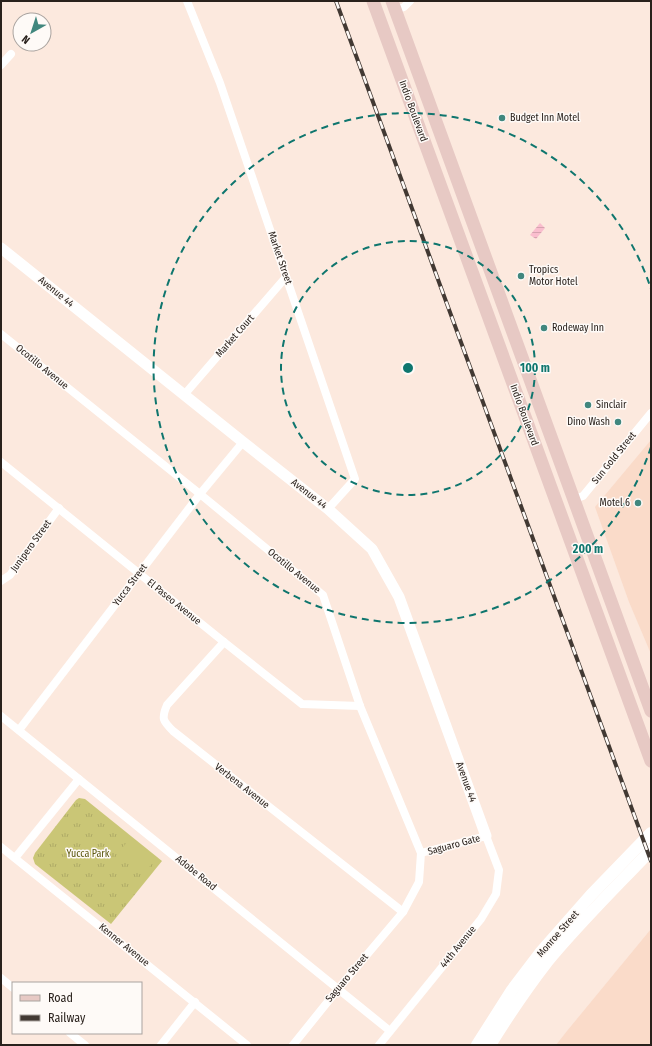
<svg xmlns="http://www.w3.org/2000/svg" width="652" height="1046" font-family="'Fira Sans Condensed',sans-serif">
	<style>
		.built { fill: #fadbc9 }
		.grass { fill: url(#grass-tufts) }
		.pitch { fill: #cac676 }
		.water { fill: url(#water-rules) }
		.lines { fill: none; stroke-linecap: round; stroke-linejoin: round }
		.minor { stroke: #fff; stroke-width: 8 }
		.tertiary { stroke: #fff; stroke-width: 11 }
		.secondary { stroke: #fff; stroke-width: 12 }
		.primary { stroke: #e7c9c4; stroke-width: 13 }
		.rail-casing { stroke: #423933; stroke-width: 4 }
		.rail { stroke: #fefaf7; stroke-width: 2.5; stroke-dasharray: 8; stroke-linecap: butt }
		.ring { fill: none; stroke: #0f766e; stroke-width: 2; stroke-dasharray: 7 5 }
		.poi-dot { fill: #41877e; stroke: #fefaf7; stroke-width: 1.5 }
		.labels { text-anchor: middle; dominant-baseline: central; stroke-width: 3; stroke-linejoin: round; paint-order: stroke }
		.street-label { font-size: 10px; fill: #29211c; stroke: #fefaf7 }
		.poi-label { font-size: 10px; fill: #29211c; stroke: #fefaf7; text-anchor: start }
		.park-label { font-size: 10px; fill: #5c580e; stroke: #fefaf7 }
		.centre { fill: #0f766e; stroke: #fefaf7; stroke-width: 2 }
		.ring-label { font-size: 12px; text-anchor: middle; font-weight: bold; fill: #0f766e; stroke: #fefaf7; stroke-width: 3; stroke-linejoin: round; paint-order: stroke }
	</style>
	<defs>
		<pattern id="grass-tufts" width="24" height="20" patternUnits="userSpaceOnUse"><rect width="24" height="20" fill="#cac676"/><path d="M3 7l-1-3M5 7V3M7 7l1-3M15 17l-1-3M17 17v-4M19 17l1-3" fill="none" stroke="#aeaa66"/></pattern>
		<pattern id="water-rules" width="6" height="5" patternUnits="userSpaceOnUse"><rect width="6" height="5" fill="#fabece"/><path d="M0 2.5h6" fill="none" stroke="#d6a3b0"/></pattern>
	</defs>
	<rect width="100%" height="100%" fill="#fce9de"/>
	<!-- built -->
	<g class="built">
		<polygon points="651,440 651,654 629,602 595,507"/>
		<polygon points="651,929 651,1045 556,1045 567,1031"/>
	</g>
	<!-- grass -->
	<polygon class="grass" points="79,798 85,799 162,861 111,924 35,864 33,858 35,853 76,800"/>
	<!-- pitch -->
	<polygon class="pitch" points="130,838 156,859 143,874 118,854"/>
	<!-- water -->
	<polygon class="water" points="540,223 545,228 536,239 530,235"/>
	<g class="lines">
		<!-- minor -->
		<g class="minor">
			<polyline points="187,1 220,83 355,479 328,509"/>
			<polyline points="395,10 404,7 410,1"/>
			<polyline points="1,65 11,54"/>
			<polyline points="1,334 200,494 323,595 360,706 421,853 419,882 403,912 338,989 293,1045"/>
			<polyline points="184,395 286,277"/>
			<polyline points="1,462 224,642 302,704 360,706"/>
			<polyline points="574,499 583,496 651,413"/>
			<polyline points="1,581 10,575 59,508"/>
			<path d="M224,642L167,705C161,719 163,721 173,731L403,912"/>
			<polyline points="1,716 390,1031"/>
			<polyline points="19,730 200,494 243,442"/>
			<polyline points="1,847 247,1045"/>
			<polyline points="15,858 79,779"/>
			<polyline points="1,978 13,988"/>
			<polyline points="70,1033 85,1045"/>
			<polyline points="161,1045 195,1002"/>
			<polyline points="379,1045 481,919 496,894 499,870 486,836 421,853"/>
		</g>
		<!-- tertiary -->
		<polyline class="tertiary" points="1,248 243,442 328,509 372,549 399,597 486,836"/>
		<!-- secondary -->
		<g class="secondary">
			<polyline points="477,1045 512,990 540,953 591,895 651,833"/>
			<path d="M490,1045C508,1016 526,989 547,962C579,923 616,887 651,850"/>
		</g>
		<!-- primary -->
		<g class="primary">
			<polyline points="373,1 651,761"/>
			<polyline points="392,1 651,711"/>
		</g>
		<!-- rail casing -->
		<g class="rail-casing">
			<polyline id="rail" points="336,1 651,861"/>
		</g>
		<!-- rail -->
		<use href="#rail" class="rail"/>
	</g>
	<!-- distance rings -->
	<g class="ring">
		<circle cx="408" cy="368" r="127"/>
		<path d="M651 447A255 255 0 1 1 651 289"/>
	</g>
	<!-- markers -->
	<g class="poi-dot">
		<circle cx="502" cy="118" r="4"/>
		<circle cx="521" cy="276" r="4"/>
		<circle cx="544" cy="328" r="4"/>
		<circle cx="588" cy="405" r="4"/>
		<circle cx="618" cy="422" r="4"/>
		<circle cx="638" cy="503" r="4"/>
	</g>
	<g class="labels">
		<!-- street labels -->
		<g class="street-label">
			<text transform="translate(413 111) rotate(70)">Indio Boulevard</text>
			<text transform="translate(280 258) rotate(71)">Market Street</text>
			<text transform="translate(56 292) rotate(39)">Avenue 44</text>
			<text transform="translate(235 336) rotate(-49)">Market Court</text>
			<text transform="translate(42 367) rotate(39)">Ocotillo Avenue</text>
			<text transform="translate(524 415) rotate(70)">Indio Boulevard</text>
			<text transform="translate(614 458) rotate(-51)">Sun Gold Street</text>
			<text transform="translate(309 494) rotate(38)">Avenue 44</text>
			<text transform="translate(31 546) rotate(-54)">Junipero Street</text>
			<text transform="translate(294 571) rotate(39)">Ocotillo Avenue</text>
			<text transform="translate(130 585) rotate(-53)">Yucca Street</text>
			<text transform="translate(174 602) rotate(39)">El Paseo Avenue</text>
			<text transform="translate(466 782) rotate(70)">Avenue 44</text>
			<text transform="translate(242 786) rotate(38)">Verbena Avenue</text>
			<text transform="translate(454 845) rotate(-15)">Saguaro Gate</text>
			<text transform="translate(196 873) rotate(39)">Adobe Road</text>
			<text transform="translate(558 934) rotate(-49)">Monroe Street</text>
			<text transform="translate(124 945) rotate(39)">Kenner Avenue</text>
			<text transform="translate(458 947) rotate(-51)">44th Avenue</text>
			<text transform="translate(347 978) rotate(-50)">Saguaro Street</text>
		</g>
		<!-- poi labels -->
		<g class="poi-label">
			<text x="510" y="118">Budget Inn Motel</text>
			<text x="529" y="270">Tropics<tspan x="529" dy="12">Motor Hotel</tspan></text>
			<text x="552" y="328">Rodeway Inn</text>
			<text x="596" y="405">Sinclair</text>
			<text x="610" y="422" text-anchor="end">Dino Wash</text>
			<text x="630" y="503" text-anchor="end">Motel 6</text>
		</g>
		<!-- park labels -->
		<g class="park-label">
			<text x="88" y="854">Yucca Park</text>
		</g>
	</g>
	<circle cx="408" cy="368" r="6" class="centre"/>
	<g class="ring-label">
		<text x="535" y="372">100 m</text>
		<text x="588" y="553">200 m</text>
	</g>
	<!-- border -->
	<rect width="652" height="1046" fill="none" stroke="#29211c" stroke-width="4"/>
	<!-- legend -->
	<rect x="12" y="982" width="130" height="52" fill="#fefaf7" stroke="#a9a39f"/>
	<rect x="20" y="995" width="20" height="6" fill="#e7c9c4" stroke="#a9a39f"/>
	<text x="48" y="1002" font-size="12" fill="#29211c">Road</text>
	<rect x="20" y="1015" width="20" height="6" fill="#423933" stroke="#a9a39f"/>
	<text x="48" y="1022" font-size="12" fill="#29211c">Railway</text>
	<!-- north arrow -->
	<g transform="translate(32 32) rotate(219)"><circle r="19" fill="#fefaf7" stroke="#a9a39f"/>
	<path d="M0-3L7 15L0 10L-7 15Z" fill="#41877e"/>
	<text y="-6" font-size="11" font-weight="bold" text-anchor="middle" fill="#29211c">N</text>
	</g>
</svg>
